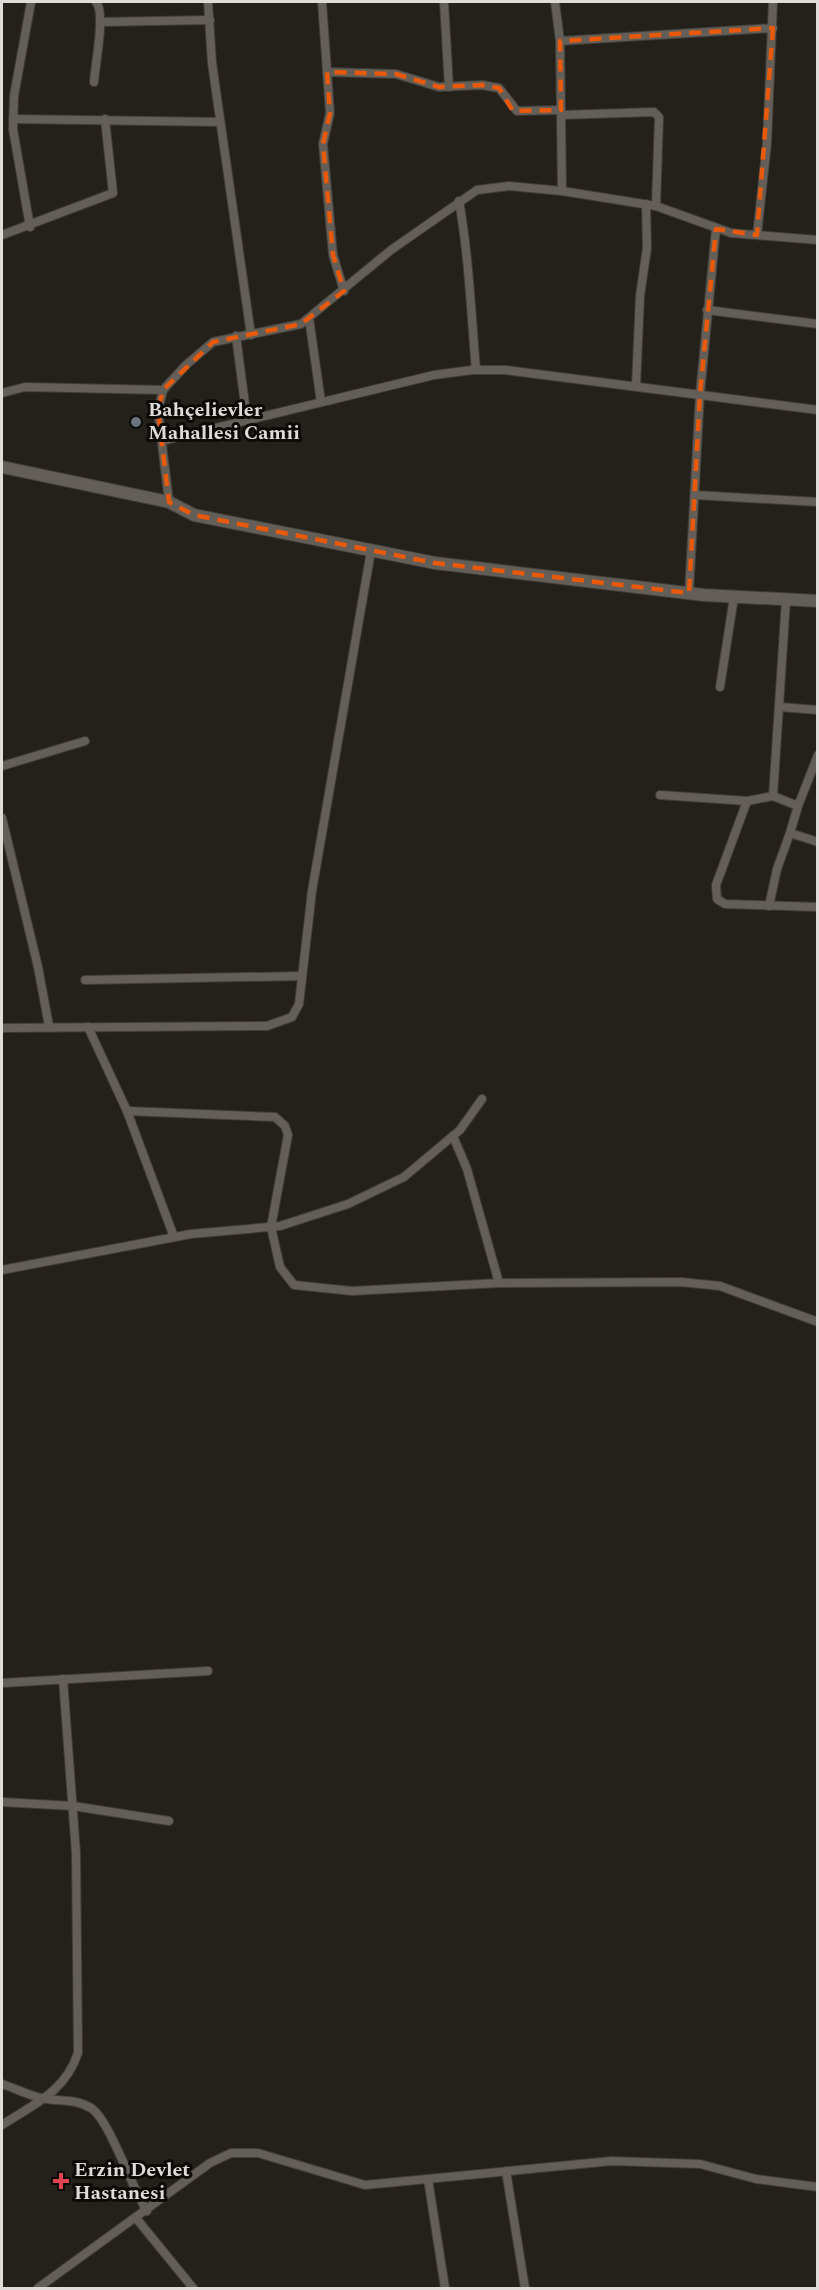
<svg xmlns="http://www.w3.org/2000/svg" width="819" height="2290" font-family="Spectral,serif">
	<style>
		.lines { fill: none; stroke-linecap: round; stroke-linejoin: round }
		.street-casing { stroke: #403d38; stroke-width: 10 }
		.secondary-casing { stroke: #403d38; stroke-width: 14 }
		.street { stroke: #635f58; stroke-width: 8 }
		.secondary { stroke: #635f58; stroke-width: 12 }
		.marked { fill: none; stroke: #e8590c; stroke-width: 4.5; stroke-dasharray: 12 8; stroke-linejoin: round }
		.worship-dot { fill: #6b7280; stroke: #0c0b08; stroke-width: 2 }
		.health-dot { fill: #e0444e; stroke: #0c0b08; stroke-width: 2 }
		.labels { text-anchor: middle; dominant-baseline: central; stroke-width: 6; stroke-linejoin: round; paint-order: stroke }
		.poi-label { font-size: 20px; font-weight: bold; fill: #dedcd8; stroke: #0c0b08; text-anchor: start }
	</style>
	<rect width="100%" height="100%" fill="#24211b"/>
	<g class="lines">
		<!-- street casing -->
		<g class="street-casing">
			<g id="street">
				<polyline points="208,2 212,63 251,335"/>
				<polyline points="322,2 330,113 323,144 333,255 344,291"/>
				<polyline points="444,2 449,87"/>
				<polyline points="555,2 560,41 562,191"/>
				<polyline points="100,22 210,20"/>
				<polyline points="560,41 773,28"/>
				<polyline points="327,72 396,74 439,87 482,85 499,88 517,111 561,110"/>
				<path d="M94,82C95,65 106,13 96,2"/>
				<polyline points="561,115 654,112 659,117 656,206"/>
				<polyline points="13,119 220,122"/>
				<path d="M459,201C469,257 471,313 476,370"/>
				<polyline points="30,227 13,129 14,96 31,2"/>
				<polyline points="2,235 113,193 105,119"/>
				<polyline points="757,235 767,143 773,2"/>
				<polyline points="707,310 818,324"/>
				<polyline points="309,318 321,402"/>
				<polyline points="236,336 247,420"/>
				<polyline points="636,386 640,296 647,248 646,204"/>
				<polyline points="2,393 25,387 163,390"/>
				<polyline points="162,441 434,375 472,370 505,370 818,410"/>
				<polyline points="695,495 818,502"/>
				<polyline points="169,502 158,411 163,390 186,365 213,342 301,324 391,250 477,190 509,186 562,191 656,206 731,233 818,240"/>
				<polyline points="689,593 700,394 716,229"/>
				<polyline points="720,687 734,597"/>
				<polyline points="780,707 818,710"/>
				<polyline points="2,766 85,741"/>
				<polyline points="660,795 747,801"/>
				<polyline points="773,796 786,600"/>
				<polyline points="798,806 818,755"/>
				<polyline points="2,818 38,967 49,1026"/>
				<polyline points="818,842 790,833 798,806 773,796 747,801 716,885 717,899 725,904 818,907"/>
				<polyline points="769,906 777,869 790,833"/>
				<polyline points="85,980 302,976"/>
				<polyline points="88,1027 127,1111 174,1237"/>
				<polyline points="2,1028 267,1026 292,1017 299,1004 312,891 371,551"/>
				<polyline points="127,1111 275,1117 285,1126 288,1135 271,1227 280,1267 294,1285 352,1291 499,1283 681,1282 720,1286 818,1322"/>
				<polyline points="453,1136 467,1169 499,1283"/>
				<polyline points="2,1270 191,1234 280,1226 348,1204 404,1177 460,1130 482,1099"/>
				<polyline points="2,1683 208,1671"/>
				<polyline points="2,1802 73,1806 169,1821"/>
				<path d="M2,2084C14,2088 28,2095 41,2098C58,2102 75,2098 91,2108C109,2119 132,2189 147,2211"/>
				<path d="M2,2125C34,2104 65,2092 78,2053L76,1853L63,1679"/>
				<polyline points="506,2171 525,2288"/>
				<polyline points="428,2179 445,2288"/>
				<polyline points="136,2218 193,2288"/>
				<polyline points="38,2288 210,2163 231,2153 258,2153 365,2185 612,2161 700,2164 756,2179 818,2187"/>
			</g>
		</g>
		<!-- secondary casing -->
		<g class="secondary-casing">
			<polyline id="secondary" points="2,467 169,502 194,515 435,563 704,595 818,601"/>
		</g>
		<!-- street -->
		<use href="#street" class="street"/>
		<!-- secondary -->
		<use href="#secondary" class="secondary"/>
	</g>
	<!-- marked area -->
	<path class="marked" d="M773,28L757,235L716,229L700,394L689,593L435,563L194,515L169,502L158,411L163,390L213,342L301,324L344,291L333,255L323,144L330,113L327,72L396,74L439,87L482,85L499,88L513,111L561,110L560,41Z"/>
	<!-- markers -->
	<circle class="worship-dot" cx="136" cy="422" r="6"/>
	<path class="health-dot" d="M58 2172h6v6h6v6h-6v6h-6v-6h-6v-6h6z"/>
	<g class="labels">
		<!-- poi labels -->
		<g class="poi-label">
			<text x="148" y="410">Bahçelievler<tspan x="148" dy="23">Mahallesi Camii</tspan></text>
			<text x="74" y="2170">Erzin Devlet<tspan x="74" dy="23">Hastanesi</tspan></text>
		</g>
	</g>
	<!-- border -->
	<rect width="819" height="2290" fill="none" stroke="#dedcd8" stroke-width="6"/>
</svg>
